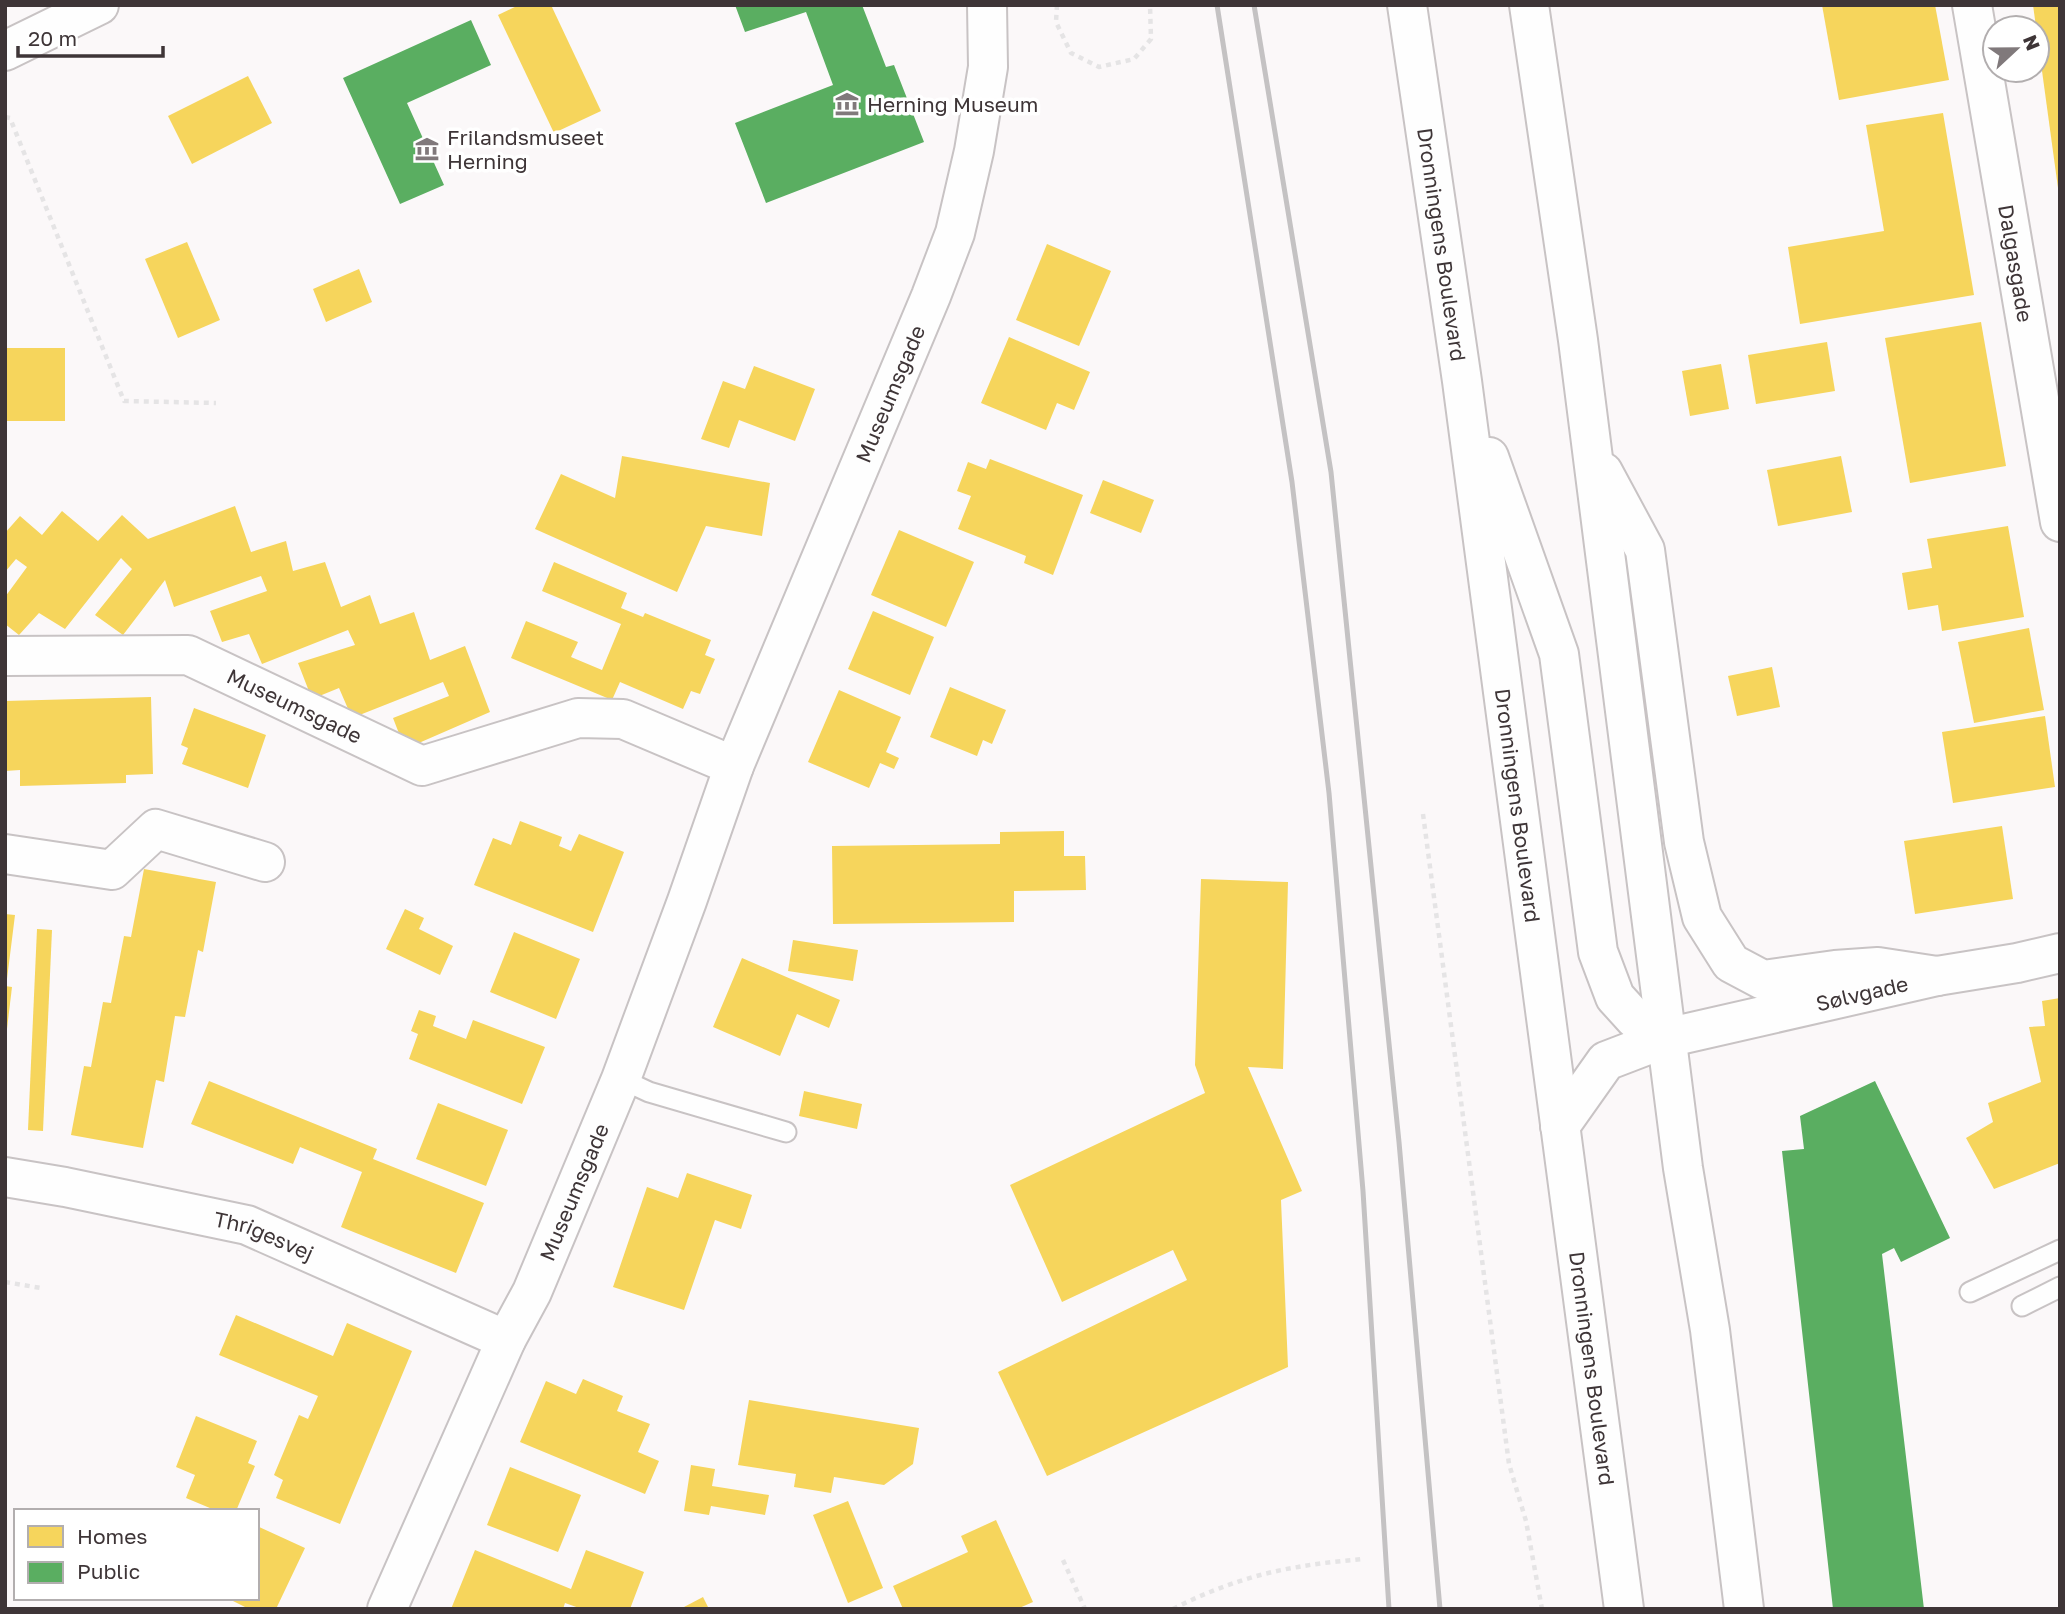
<svg xmlns="http://www.w3.org/2000/svg" width="2065" height="1614" font-family="'Golos Text',sans-serif">
	<style>
		.homes { fill: #f6d55c }
		.public { fill: #5aae61 }
		.lines { fill: none; stroke-linecap: round; stroke-linejoin: round }
		.service-casing { stroke: #c8c3c4; stroke-width: 23 }
		.minor-casing { stroke: #c8c3c4; stroke-width: 42 }
		.tertiary-casing { stroke: #c8c3c4; stroke-width: 42 }
		.secondary-casing { stroke: #c8c3c4; stroke-width: 42 }
		.path { stroke: #e5e4e5; stroke-width: 4.5; stroke-dasharray: 5 5; stroke-linecap: butt }
		.service { stroke: #fefefe; stroke-width: 19 }
		.minor { stroke: #fefefe; stroke-width: 38 }
		.tertiary { stroke: #fefefe; stroke-width: 38 }
		.secondary { stroke: #fefefe; stroke-width: 38 }
		.rail { stroke: #c4c2c3; stroke-width: 5 }
		.labels { text-anchor: middle; dominant-baseline: central; stroke-width: 7; stroke-linejoin: round; paint-order: stroke }
		.poi-label { font-size: 21px; fill: #3e3537; stroke: #fff; text-anchor: start }
		.street-label { font-size: 21px; fill: #3e3537; stroke: #fff }
	</style>
	<rect width="100%" height="100%" fill="#fbf8f9"/>
	<!-- homes -->
	<g class="homes">
		<polygon points="519,5 551,5 601,111 554,133 498,15"/>
		<polygon points="1822,5 1935,5 1949,80 1839,100"/>
		<polygon points="2033,5 2060,5 2060,188 2058,188"/>
		<polygon points="248,76 272,123 192,164 168,116"/>
		<polygon points="1943,113 1974,295 1800,324 1788,247 1884,231 1866,125"/>
		<polygon points="187,242 220,320 178,338 145,259"/>
		<polygon points="1047,244 1111,271 1079,346 1016,320"/>
		<polygon points="359,269 372,302 326,322 313,289"/>
		<polygon points="1981,322 2006,466 1910,483 1885,338"/>
		<polygon points="1009,337 1090,372 1074,410 1057,403 1046,430 981,403"/>
		<polygon points="1827,342 1835,391 1756,404 1748,355"/>
		<rect x="5" y="348" width="60" height="73"/>
		<polygon points="1721,364 1729,409 1690,416 1682,371"/>
		<polygon points="754,366 815,389 795,441 739,420 729,448 701,439 723,381 745,389"/>
		<polygon points="622,456 770,483 762,536 706,526 677,592 535,529 561,474 615,498"/>
		<polygon points="1841,456 1852,512 1778,526 1767,470"/>
		<polygon points="990,459 1083,495 1053,575 1024,563 1026,556 958,529 971,496 957,491 968,462 986,469"/>
		<polygon points="1103,480 1154,500 1141,533 1090,513"/>
		<polygon points="235,506 251,552 286,541 293,571 325,562 341,607 370,595 380,624 414,612 430,660 465,646 490,712 405,749 393,718 449,696 443,682 352,718 339,688 312,699 298,663 355,645 348,630 262,664 249,634 222,642 210,611 267,591 261,576 174,607 165,580 123,635 95,615 132,569 121,558 65,629 39,613 19,635 5,624 5,597 27,567 16,559 5,572 5,533 20,516 42,535 62,511 98,541 122,515 148,539"/>
		<polygon points="2008,526 2024,617 1942,631 1938,605 1908,610 1902,573 1932,568 1927,539"/>
		<polygon points="899,530 974,562 946,627 871,595"/>
		<polygon points="554,562 627,593 621,608 643,617 645,613 711,640 705,655 715,659 700,694 691,691 683,709 620,682 612,700 511,658 526,621 578,642 571,657 602,670 621,624 542,591"/>
		<polygon points="873,611 934,637 910,695 848,669"/>
		<polygon points="2029,628 2044,710 1974,723 1958,642"/>
		<polygon points="1772,667 1780,707 1737,716 1728,676"/>
		<polygon points="950,687 1006,710 992,744 983,740 977,756 930,737"/>
		<polygon points="839,690 901,717 886,752 899,758 894,769 880,763 869,788 808,762"/>
		<polygon points="151,697 153,774 126,775 126,783 20,786 20,770 5,771 5,701"/>
		<polygon points="194,708 266,735 248,788 182,764 188,748 181,745"/>
		<polygon points="2045,716 2055,787 1953,803 1942,732"/>
		<polygon points="520,821 562,837 559,846 571,851 579,834 624,852 593,932 474,885 493,838 511,845"/>
		<polygon points="2002,826 2013,899 1915,914 1904,841"/>
		<polygon points="1064,831 1064,856 1085,856 1086,890 1014,891 1014,922 833,924 832,846 1000,844 1000,832"/>
		<polygon points="144,869 216,882 203,952 198,950 185,1017 175,1016 164,1082 156,1080 143,1148 71,1135 84,1066 91,1067 103,1002 111,1003 124,936 131,937"/>
		<polygon points="1201,879 1288,882 1283,1069 1248,1067 1302,1191 1281,1200 1288,1367 1047,1476 998,1372 1187,1280 1173,1250 1062,1302 1010,1185 1205,1093 1195,1065"/>
		<polygon points="405,909 424,918 419,929 453,946 440,975 386,949"/>
		<polygon points="5,914 15,915 7,979 5,979"/>
		<polygon points="37,929 52,930 43,1131 28,1130"/>
		<polygon points="514,932 580,959 556,1019 490,992"/>
		<polygon points="793,940 858,950 853,981 788,971"/>
		<polygon points="742,958 840,1000 829,1028 797,1014 780,1056 713,1027"/>
		<polygon points="5,986 12,987 7,1029 5,1029"/>
		<polygon points="2060,998 2060,1163 1994,1189 1966,1138 1993,1122 1988,1103 2041,1082 2029,1027 2045,1026 2042,1001"/>
		<polygon points="419,1010 436,1016 433,1026 466,1039 473,1020 545,1047 522,1104 409,1059 418,1034 411,1031"/>
		<polygon points="209,1081 377,1149 373,1159 484,1203 456,1273 341,1227 362,1172 300,1147 293,1164 191,1124"/>
		<polygon points="804,1091 862,1104 857,1129 799,1116"/>
		<polygon points="438,1103 508,1130 486,1186 416,1159"/>
		<polygon points="687,1173 752,1195 741,1229 715,1220 684,1310 613,1287 647,1187 678,1198"/>
		<polygon points="236,1315 333,1356 347,1323 412,1351 340,1524 276,1498 283,1480 274,1475 299,1415 308,1419 318,1396 219,1355"/>
		<polygon points="583,1379 623,1396 617,1411 650,1424 638,1452 659,1461 645,1494 520,1442 546,1381 576,1394"/>
		<polygon points="749,1400 919,1428 913,1464 884,1485 834,1477 831,1493 794,1487 796,1474 738,1465"/>
		<polygon points="196,1416 257,1441 248,1463 255,1466 236,1511 217,1511 186,1498 195,1475 176,1467"/>
		<polygon points="691,1465 715,1469 712,1486 769,1495 765,1515 711,1506 709,1515 684,1511"/>
		<polygon points="510,1467 581,1495 558,1552 487,1525"/>
		<polygon points="848,1501 883,1588 848,1603 813,1515"/>
		<polygon points="996,1520 1033,1602 1017,1609 903,1609 893,1586 968,1552 961,1536"/>
		<polygon points="257,1526 305,1548 276,1609 249,1609 227,1598 257,1598"/>
		<polygon points="475,1550 571,1589 586,1550 644,1572 630,1609 582,1609 565,1603 563,1609 451,1609"/>
		<polygon points="703,1597 709,1609 685,1609 684,1607"/>
	</g>
	<!-- public -->
	<g class="public">
		<polygon points="735,5 862,5 886,67 894,65 924,142 766,203 735,123 833,85 806,12 745,32"/>
		<polygon points="471,20 491,65 407,103 444,185 400,204 343,78"/>
		<polygon points="1875,1081 1950,1238 1901,1262 1894,1248 1882,1254 1924,1609 1833,1609 1782,1151 1804,1149 1800,1116"/>
	</g>
	<g class="lines">
		<!-- service casing -->
		<g class="service-casing">
			<g id="service">
				<polyline points="621,1079 649,1092 786,1132"/>
				<polyline points="1970,1292 2060,1250"/>
				<polyline points="2022,1306 2060,1287"/>
			</g>
		</g>
		<!-- minor casing -->
		<g class="minor-casing">
			<g id="minor">
				<polyline points="5,51 99,5"/>
				<path id="s1" d="M5,656L188,655L422,766L578,718L623,719L734,766"/>
				<polyline points="5,854 112,870 156,829 265,862"/>
				<path id="s2" d="M5,1177L65,1187L247,1225L506,1340"/>
				<path id="s3" d="M387,1609L506,1340L532,1292L621,1079L687,901L734,766L931,296L955,233L974,151L988,67L987,5"/>
			</g>
		</g>
		<!-- tertiary casing -->
		<g class="tertiary-casing">
			<g id="tertiary">
				<path id="s4" d="M1972,5L2060,522"/>
				<path id="s5" d="M1666,1038L1937,976L2017,963L2060,953"/>
			</g>
		</g>
		<!-- secondary casing -->
		<g class="secondary-casing">
			<g id="secondary">
				<path id="s6" d="M1407,5L1462,381L1624,1609"/>
				<polyline points="1529,5 1578,340 1683,1168 1710,1330 1744,1609"/>
				<polyline points="1489,457 1559,654 1598,952 1615,997 1635,1019 1666,1038"/>
				<polyline points="1603,472 1645,550 1684,842 1702,917 1731,963 1763,980 1835,970 1878,967 1937,976"/>
				<polyline points="1560,1126 1606,1061 1666,1038"/>
			</g>
		</g>
		<!-- path -->
		<g class="path">
			<polyline points="1057,5 1056,22 1071,53 1099,67 1134,59 1151,39 1150,5"/>
			<polyline points="5,117 10,118 124,401 216,403"/>
			<polyline points="1423,814 1509,1464 1526,1521 1542,1609"/>
			<polyline points="5,1282 41,1288"/>
			<polyline points="1063,1560 1085,1609"/>
			<path d="M1173,1609C1212,1589 1254,1574 1298,1567C1319,1563 1342,1561 1363,1559"/>
		</g>
		<!-- service -->
		<use href="#service" class="service"/>
		<!-- minor -->
		<use href="#minor" class="minor"/>
		<!-- tertiary -->
		<use href="#tertiary" class="tertiary"/>
		<!-- secondary -->
		<use href="#secondary" class="secondary"/>
		<!-- rail -->
		<g class="rail">
			<polyline points="1217,5 1292,482 1329,793 1363,1191 1389,1609"/>
			<polyline points="1254,5 1331,472 1399,1142 1440,1609"/>
		</g>
	</g>
	<!-- icons -->
	<defs>
		<g id="museum-bare" transform="scale(1.89)"><path d="M0-6L6-3V-2H-6V-3ZM-5-1h2V3h-2ZM-1-1h2V3h-2ZM3-1h2V3H3ZM-6 4H6V6H-6Z" fill="#80797b" stroke="#fff" stroke-width="2.5" paint-order="stroke"/></g>
	</defs>
	<g fill-rule="evenodd">
		<use href="#museum-bare" x="847" y="104"/>
		<use href="#museum-bare" x="427" y="149"/>
	</g>
	<g class="labels">
		<!-- poi labels -->
		<g class="poi-label">
			<text x="867" y="104">Herning Museum</text>
			<text x="447" y="137">Frilandsmuseet<tspan x="447" dy="24">Herning</tspan></text>
		</g>
		<!-- street labels -->
		<g class="street-label">
			<text stroke="none"><textPath href="#s6" startOffset="242">Dronningens Boulevard</textPath></text>
			<text stroke="none"><textPath href="#s4" startOffset="262">Dalgasgade</textPath></text>
			<text stroke="none"><textPath href="#s3" startOffset="1316">Museumsgade</textPath></text>
			<text stroke="none"><textPath href="#s1" startOffset="301">Museumsgade</textPath></text>
			<text stroke="none"><textPath href="#s6" startOffset="808">Dronningens Boulevard</textPath></text>
			<text stroke="none"><textPath href="#s5" startOffset="201">Sølvgade</textPath></text>
			<text stroke="none"><textPath href="#s3" startOffset="457">Museumsgade</textPath></text>
			<text stroke="none"><textPath href="#s2" startOffset="266">Thrigesvej</textPath></text>
			<text stroke="none"><textPath href="#s6" startOffset="1376">Dronningens Boulevard</textPath></text>
		</g>
	</g>
	<!-- border -->
	<rect width="2065" height="1614" fill="none" stroke="#3e3537" stroke-width="14"/>
	<!-- legend -->
	<rect x="14" y="1509" width="245" height="91" fill="#ffffff" stroke="#b2aeaf" stroke-width="2"/>
	<rect x="28" y="1526" width="35" height="21" fill="#f6d55c" stroke="#b2aeaf" stroke-width="2"/>
	<text x="77" y="1544" font-size="21" fill="#3e3537">Homes</text>
	<rect x="28" y="1562" width="35" height="21" fill="#5aae61" stroke="#b2aeaf" stroke-width="2"/>
	<text x="77" y="1579" font-size="21" fill="#3e3537">Public</text>
	<!-- north arrow -->
	<g transform="translate(2016 49) rotate(68)"><circle r="33" fill="#ffffff" stroke="#b2aeaf" stroke-width="2"/>
	<path d="M0-5L12 26L0 18L-12 26Z" fill="#80797b"/>
	<text y="-10" font-size="19" font-weight="bold" text-anchor="middle" fill="#3e3537">N</text>
	</g>
	<!-- scale -->
	<path d="M18 46v10h145v-10" fill="none" stroke="#3e3537" stroke-width="3.5"/>
	<text x="28" y="46" font-size="21" fill="#3e3537" stroke="#ffffff" stroke-width="5" paint-order="stroke">20 m</text>
</svg>
